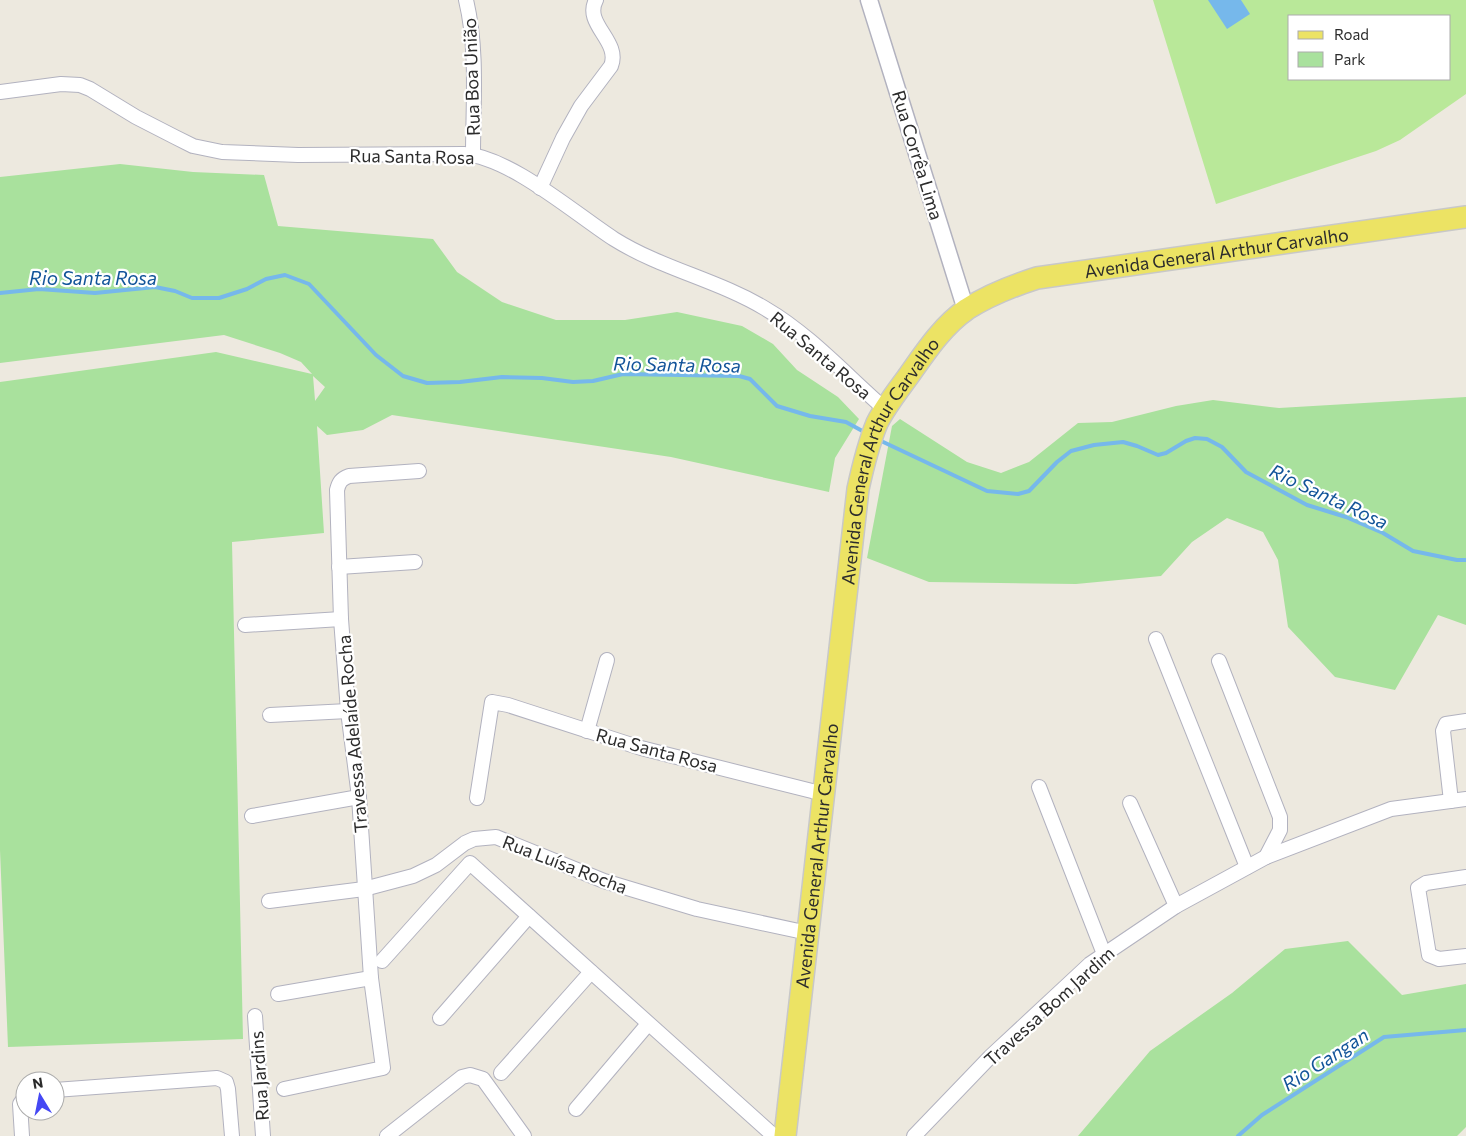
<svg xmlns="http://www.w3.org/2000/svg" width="1466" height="1136" font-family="Commissioner,sans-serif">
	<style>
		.green { fill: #a9e19d; fill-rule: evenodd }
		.pitch { fill: #b9e899; fill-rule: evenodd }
		.water { fill: #76b8eb }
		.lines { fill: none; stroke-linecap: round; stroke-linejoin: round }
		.stream { stroke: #76b8eb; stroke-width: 4 }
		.minor-casing { stroke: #b2b2bf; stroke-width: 16 }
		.tertiary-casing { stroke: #b2b2bf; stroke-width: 19 }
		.primary-casing { stroke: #c8c8c8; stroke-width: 24 }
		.minor { stroke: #fff; stroke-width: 14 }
		.tertiary { stroke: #fff; stroke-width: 16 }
		.primary { stroke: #ece364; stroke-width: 21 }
		.labels { text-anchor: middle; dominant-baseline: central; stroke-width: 4.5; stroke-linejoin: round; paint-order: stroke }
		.street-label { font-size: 18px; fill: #2c2c2c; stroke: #fff }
		.water-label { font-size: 19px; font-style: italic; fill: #125499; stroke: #fff }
	</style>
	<rect width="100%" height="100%" fill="#ede9df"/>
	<!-- green -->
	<g class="green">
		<path d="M120,164L193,172L264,175L278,226L433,239L457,272L502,302L556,320H625L677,312L742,326L773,344L797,370L838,397L859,419L835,458L829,492L671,457L392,415L363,430L327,435L317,426L324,533L232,542L243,1039L8,1047L0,850V382L216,352L312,374L301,362L280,353L224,335L0,363V177ZM313,376L325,387L315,401V400Z"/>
		<polygon points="1466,397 1466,625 1438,615 1395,690 1335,677 1288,627 1278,560 1263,532 1227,518 1192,542 1161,576 1076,584 929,582 867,558 892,426 900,419 967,462 1001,473 1029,462 1078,423 1112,422 1176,406 1213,400 1279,408"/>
		<polygon points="1348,941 1402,995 1466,984 1466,1127 1457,1136 1078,1136 1150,1051 1232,993 1285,949"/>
	</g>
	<!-- pitch -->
	<path class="pitch" d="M1153,0H1466V94L1400,140L1376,151L1216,204ZM1290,16H1450V79H1290Z"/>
	<!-- water -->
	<polygon class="water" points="1208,0 1241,0 1250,14 1227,29"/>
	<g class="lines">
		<!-- stream -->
		<g class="stream">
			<polyline points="0,293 39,289 95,293 155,287 175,291 192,298 219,298 247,289 266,279 285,275 309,284 376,355 403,376 427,383 460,382 502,377 542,378 573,382 593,381 623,374 739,376 750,379 777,406 810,416 846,422 866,433"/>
			<polyline points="879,440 987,491 1018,494 1029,491 1057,462 1071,451 1094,445 1123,442 1137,446 1158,455 1166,453 1186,441 1195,438 1207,439 1222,447 1246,472 1307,505 1346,517 1383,533 1413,551 1457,560 1466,560"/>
			<polyline points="1238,1136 1262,1115 1384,1037 1466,1030"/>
		</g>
		<!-- minor casing -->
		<g class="minor-casing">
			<g id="minor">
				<path d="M466,0C478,50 473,104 473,155"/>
				<path d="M0,92L61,84L80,85L90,89L136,117L175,137L193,146L222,152L298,155L464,154C510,157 574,213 614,239C662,269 718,280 766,309C809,334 847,376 885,409"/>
				<path d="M540,188L563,138L581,106L611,66C621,41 583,24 596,0"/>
				<polyline points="339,567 415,562"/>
				<polyline points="245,625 341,619"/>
				<polyline points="1156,639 1247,867"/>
				<polyline points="1219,661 1280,817 1280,830 1266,857"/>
				<polyline points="270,715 348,711"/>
				<polyline points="587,731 607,660"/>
				<polyline points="1039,787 1104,954"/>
				<polyline points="477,798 492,702 508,705 641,748 824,794"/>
				<polyline points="1451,801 1443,731 1446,724 1466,721"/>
				<polyline points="1130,803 1176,906"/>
				<polyline points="252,816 359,797"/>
				<polyline points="1466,877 1426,883 1418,888 1429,955 1439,959 1466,956"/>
				<polyline points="269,901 364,889 413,876 436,865 465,843 474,839 496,837 604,881 697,909 808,933"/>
				<polyline points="382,961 470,863 774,1136"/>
				<polyline points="278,994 371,978"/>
				<polyline points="255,1016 263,1136"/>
				<polyline points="440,1018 529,916"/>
				<polyline points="501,1073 591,972"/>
				<path d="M284,1089L383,1068L371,978L359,797L348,711L341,619L337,490C339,482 341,479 349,476L419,471"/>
				<polyline points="55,1090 217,1078 226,1082 228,1089 232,1136"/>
				<polyline points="576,1109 648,1024"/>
				<polyline points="22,1136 20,1104 25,1097"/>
				<polyline points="387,1136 462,1077 470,1075 483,1079 524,1136"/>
				<polyline points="914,1136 990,1057 1090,964 1176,906 1266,857 1391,809 1466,799"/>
			</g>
		</g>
		<!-- tertiary casing -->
		<g class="tertiary-casing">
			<polyline id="tertiary" points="869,0 966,310"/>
		</g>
		<!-- primary casing -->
		<g class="primary-casing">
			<g id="primary">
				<path id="s1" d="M785,1136L858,489C863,466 868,445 877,423C885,407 896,393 907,378C924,354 942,326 967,309C989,295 1012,286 1037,278L1466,217"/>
			</g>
		</g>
		<!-- minor -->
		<use href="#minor" class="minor"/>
		<!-- tertiary -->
		<use href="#tertiary" class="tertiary"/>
		<!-- primary -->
		<use href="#primary" class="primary"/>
	</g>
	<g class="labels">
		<!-- street labels -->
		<g class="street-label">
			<text transform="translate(471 77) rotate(-92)">Rua Boa União</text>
			<text transform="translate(918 155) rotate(73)">Rua Corrêa Lima</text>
			<text transform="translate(412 156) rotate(1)">Rua Santa Rosa</text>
			<text stroke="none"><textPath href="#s1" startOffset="1124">Avenida General Arthur Carvalho</textPath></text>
			<text transform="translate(821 355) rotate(40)">Rua Santa Rosa</text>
			<text stroke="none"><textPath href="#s1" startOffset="688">Avenida General Arthur Carvalho</textPath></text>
			<text transform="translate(352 734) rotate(-95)">Travessa Adelaíde Rocha</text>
			<text transform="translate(657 750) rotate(15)">Rua Santa Rosa</text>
			<text stroke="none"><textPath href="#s1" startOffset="282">Avenida General Arthur Carvalho</textPath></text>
			<text transform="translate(565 864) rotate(21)">Rua Luísa Rocha</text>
			<text transform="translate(1049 1006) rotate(-42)">Travessa Bom Jardim</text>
			<text transform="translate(259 1076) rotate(-94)">Rua Jardins</text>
		</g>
		<!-- water labels -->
		<g class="water-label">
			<text x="93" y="277">Rio Santa Rosa</text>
			<text transform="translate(677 364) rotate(1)">Rio Santa Rosa</text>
			<text transform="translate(1329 496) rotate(25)">Rio Santa Rosa</text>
			<text transform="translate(1325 1059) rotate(-33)">Rio Gangan</text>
		</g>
	</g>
	<!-- legend -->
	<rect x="1288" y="15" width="162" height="65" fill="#ffffff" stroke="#ababab"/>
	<rect x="1298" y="31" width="25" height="8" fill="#ece364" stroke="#ababab"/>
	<text x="1334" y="40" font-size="15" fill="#2c2c2c">Road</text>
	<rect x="1298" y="52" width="25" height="15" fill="#a9e19d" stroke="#ababab"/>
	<text x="1334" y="65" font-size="15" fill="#2c2c2c">Park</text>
	<!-- north arrow -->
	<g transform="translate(40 1096) rotate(350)"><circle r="24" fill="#ffffff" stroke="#ababab"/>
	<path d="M0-4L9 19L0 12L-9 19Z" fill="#4548f4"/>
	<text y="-8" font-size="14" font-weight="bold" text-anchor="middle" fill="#2c2c2c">N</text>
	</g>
</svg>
